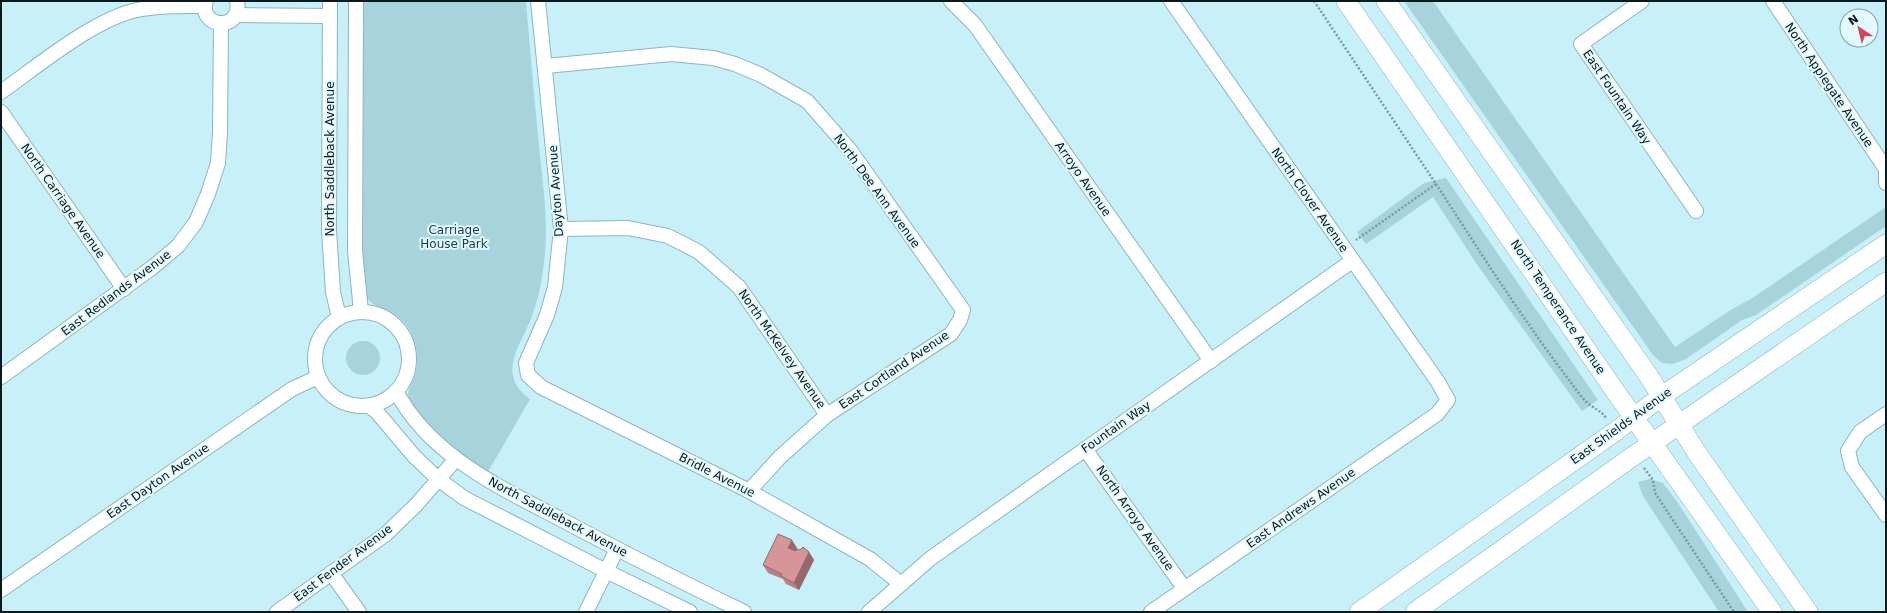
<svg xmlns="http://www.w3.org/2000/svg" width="1887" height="613" font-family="'DejaVu Sans',sans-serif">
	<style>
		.green { fill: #a6d3dc }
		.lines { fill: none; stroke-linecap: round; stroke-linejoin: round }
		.street-casing { stroke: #8db5bd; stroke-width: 16 }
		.secondary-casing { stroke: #8db5bd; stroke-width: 20 }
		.path { stroke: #7a999f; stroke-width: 2.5; stroke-dasharray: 2 2; stroke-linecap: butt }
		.street { stroke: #fff; stroke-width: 14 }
		.secondary { stroke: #fff; stroke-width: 19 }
		.wall { fill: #b78084 }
		.shaded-wall { fill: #95686b }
		.building { fill: #d59599; stroke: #95686b }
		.labels { text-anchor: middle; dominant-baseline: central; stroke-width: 4; stroke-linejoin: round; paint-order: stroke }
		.street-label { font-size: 12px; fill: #09191c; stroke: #e2faff }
		.park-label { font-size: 12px; fill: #183d43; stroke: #e2faff }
	</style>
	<rect width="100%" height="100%" fill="#c7f0f8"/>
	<!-- green -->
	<g class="green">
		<path d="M363,1H526C530,49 534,97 539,146C543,185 549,224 544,263C542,281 538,299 532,316C521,346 495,374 530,399L488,472C480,466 471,461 463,455C451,446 410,409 408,395C408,389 412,383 414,378C420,362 417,345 410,331C398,308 376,311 367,298C361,288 363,271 362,259Z"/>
		<polygon points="1404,1 1433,1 1675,347 1732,309 1751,299 1886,207 1886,226 1756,315 1742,320 1686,359 1673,364 1662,363 1653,355"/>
		<polygon points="1446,178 1598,400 1582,411 1478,266 1433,197 1366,244 1357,232 1424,183"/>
		<circle cx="363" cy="358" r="17"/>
		<polygon points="1650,479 1663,483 1678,503 1748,612 1719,612 1643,496 1638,482"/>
	</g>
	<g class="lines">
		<!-- street casing -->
		<g class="street-casing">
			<g id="street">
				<path d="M206,1C197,28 243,33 237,1"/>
				<polyline points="330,1 329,230 333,292 339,317"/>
				<polyline points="356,1 355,251 361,311"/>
				<polyline points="538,1 561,229 555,287 547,315 526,363 528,375 541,387 749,491 870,559 901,584"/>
				<polyline points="951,1 975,25 1211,361"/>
				<polyline points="1642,1 1581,44 1696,211"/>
				<polyline points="1773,1 1886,169 1886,183"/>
				<polyline points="235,15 330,16"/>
				<polyline points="546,66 671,54 713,58 735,64 761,75 807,101 850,150 963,310 960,320 951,334 827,415 780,457 749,491"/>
				<path d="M1,92C38,66 94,19 137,10C159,5 183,6 205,6"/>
				<polyline points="1,112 124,289"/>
				<polyline points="561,229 628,228 668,236 699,252 739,287 827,415"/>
				<circle cx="362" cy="359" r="47"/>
				<polyline points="1,377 153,267 178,246 196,222 208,194 218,163 220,132 221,23"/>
				<path d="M396,391C430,457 504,489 566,522C624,553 684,583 744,612"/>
				<polyline points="369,406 376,411 414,456 438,479 464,498 606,571 690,612"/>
				<polyline points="1886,414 1860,432 1848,451 1852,467 1886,515"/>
				<polyline points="1085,449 1184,588"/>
				<polyline points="331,573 359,612"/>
				<polyline points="1,590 292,389 318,377"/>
				<polyline points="277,612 386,534 416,505 456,459"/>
				<polyline points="586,612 617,549"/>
				<polyline points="869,612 931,558 1352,261"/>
				<polyline points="1151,612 1437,414 1448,400 1438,382 1171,1"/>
			</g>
		</g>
		<!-- secondary casing -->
		<g class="secondary-casing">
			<g id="secondary">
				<polyline points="1346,1 1615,391 1772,612"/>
				<polyline points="1386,1 1648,375 1697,453 1808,612"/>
				<polyline points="1359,612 1616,431 1662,396 1886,244"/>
				<polyline points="1415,612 1629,459 1886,282"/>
			</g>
		</g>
		<!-- path -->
		<g class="path">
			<polyline points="1314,1 1436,184 1356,240"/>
			<path d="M1436,184C1479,250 1521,317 1569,380C1576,389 1583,401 1593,407C1599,411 1602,412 1606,418"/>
			<polyline points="1644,468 1653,480 1655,493 1734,612"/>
		</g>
		<!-- street -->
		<use href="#street" class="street"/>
		<!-- secondary -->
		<use href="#secondary" class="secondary"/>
	</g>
	<!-- wall -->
	<polygon class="wall" points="797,548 796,551 800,550 809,552 814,560 799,590 786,584 783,579 768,573 763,565"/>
	<!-- shaded-wall -->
	<g class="shaded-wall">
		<polygon points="792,540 797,548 794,555 788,548"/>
		<polygon points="809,552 814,560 799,590 794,583"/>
	</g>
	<!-- building -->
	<polygon class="building" points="778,534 792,540 788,548 796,551 797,549 800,550 803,547 809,552 794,583 781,576 782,574 763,565"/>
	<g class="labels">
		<!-- street labels -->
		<g class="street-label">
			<text transform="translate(1829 85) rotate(56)">North Applegate Avenue</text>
			<text transform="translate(1617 97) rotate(56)">East Fountain Way</text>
			<text transform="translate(330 159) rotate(-90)">North Saddleback Avenue</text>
			<text transform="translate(1083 179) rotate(55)">Arroyo Avenue</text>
			<text transform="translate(556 191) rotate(-94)">Dayton Avenue</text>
			<text transform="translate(877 191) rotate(54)">North Dee Ann Avenue</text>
			<text transform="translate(1310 200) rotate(55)">North Clover Avenue</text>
			<text transform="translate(63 201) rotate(55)">North Carriage Avenue</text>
			<text transform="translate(116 293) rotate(-37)">East Redlands Avenue</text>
			<text transform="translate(1558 307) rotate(56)">North Temperance Avenue</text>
			<text transform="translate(782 349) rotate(55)">North McKelvey Avenue</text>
			<text transform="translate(894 370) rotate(-34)">East Cortland Avenue</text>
			<text transform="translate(1621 426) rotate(-36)">East Shields Avenue</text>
			<text transform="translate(1116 427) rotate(-35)">Fountain Way</text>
			<text transform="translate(717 475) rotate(27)">Bridle Avenue</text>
			<text transform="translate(158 481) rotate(-35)">East Dayton Avenue</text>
			<text transform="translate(1301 508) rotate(-35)">East Andrews Avenue</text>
			<text transform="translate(558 517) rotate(28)">North Saddleback Avenue</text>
			<text transform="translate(1135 518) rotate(55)">North Arroyo Avenue</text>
			<text transform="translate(343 563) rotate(-37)">East Fender Avenue</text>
		</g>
		<!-- park labels -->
		<g class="park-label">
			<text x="454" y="230">Carriage<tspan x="454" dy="14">House Park</tspan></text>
		</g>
	</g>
	<!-- border -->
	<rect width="1887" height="613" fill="none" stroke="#09191c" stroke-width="4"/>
	<!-- north arrow -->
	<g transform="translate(1859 28) rotate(325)"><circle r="19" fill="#e2faff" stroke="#8ba0a4"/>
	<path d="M0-3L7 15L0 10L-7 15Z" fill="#d5445c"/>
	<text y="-6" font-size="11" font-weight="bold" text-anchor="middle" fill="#09191c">N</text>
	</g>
</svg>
